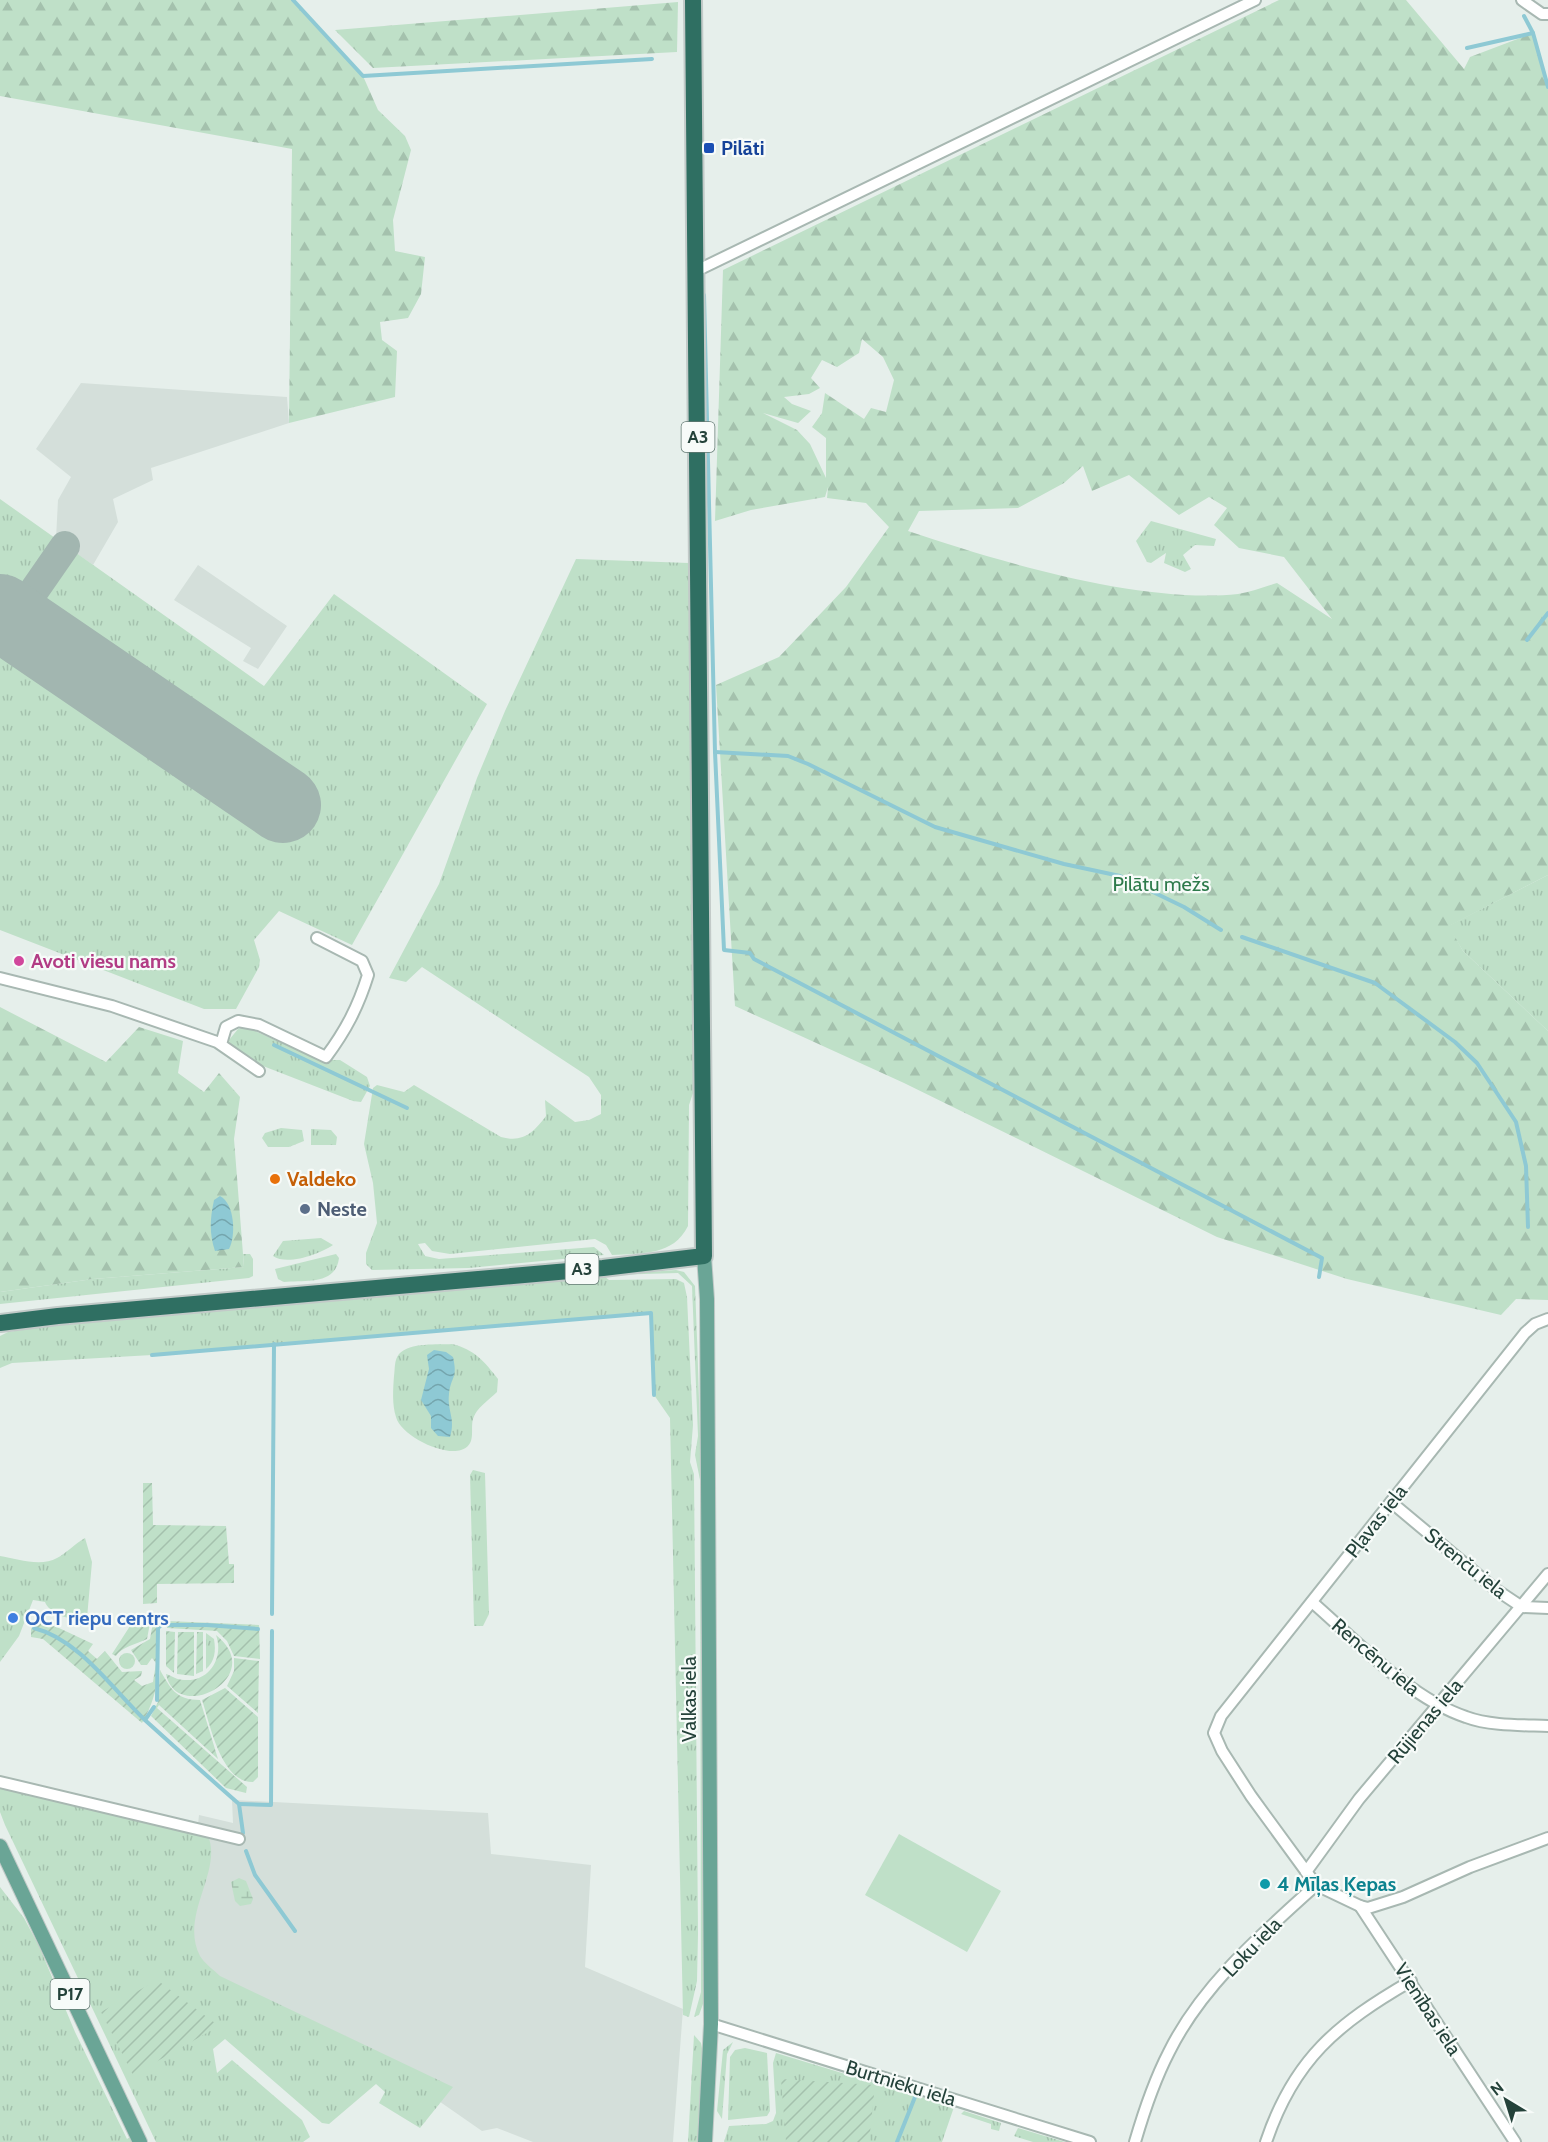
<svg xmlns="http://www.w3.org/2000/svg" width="1548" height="2142" font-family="Cabin,sans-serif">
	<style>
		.built { fill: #d4dfda }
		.grass { fill: url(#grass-tufts) }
		.forest { fill: url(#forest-firs); fill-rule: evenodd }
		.wetland { fill: url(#wetland-marsh) }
		.garden { fill: url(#garden-furrows) }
		.pitch { fill: #bfe0c8 }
		.water { fill: url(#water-waves) }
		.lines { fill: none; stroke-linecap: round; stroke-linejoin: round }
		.stream { stroke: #8ec9d4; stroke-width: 4 }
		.taxiway { stroke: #a2b6b0; stroke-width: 30 }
		.runway { stroke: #a2b6b0; stroke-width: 76 }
		.minor-casing { stroke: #a8b8b2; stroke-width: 14 }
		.major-casing { stroke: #c2cac8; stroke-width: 16 }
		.highway-casing { stroke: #c2cac8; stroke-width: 20 }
		.minor { stroke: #fff; stroke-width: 10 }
		.major { stroke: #6aa596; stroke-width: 14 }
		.highway { stroke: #2f6f62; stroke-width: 16 }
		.transit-dot { fill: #1a4fb4; stroke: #f7fbf9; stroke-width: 2 }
		.hotel-dot { fill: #d1479c; stroke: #f7fbf9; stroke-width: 2 }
		.food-dot { fill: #e8710a; stroke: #f7fbf9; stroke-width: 2 }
		.service-dot { fill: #5c6f8a; stroke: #f7fbf9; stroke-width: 2 }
		.shop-dot { fill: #3f7fe0; stroke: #f7fbf9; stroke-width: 2 }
		.culture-dot { fill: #0f9aa8; stroke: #f7fbf9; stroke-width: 2 }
		.labels { text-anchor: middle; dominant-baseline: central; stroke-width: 4.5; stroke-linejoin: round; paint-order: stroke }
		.shield { fill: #f7fbf9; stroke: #637a73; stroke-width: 1.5 }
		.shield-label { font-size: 18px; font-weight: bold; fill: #24423a }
		.transit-label { font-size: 20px; font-weight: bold; fill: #164399; stroke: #f7fbf9; text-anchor: start }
		.park-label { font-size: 20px; fill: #2d7a4b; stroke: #f7fbf9 }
		.hotel-label { font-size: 20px; font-weight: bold; fill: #b23c85; stroke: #f7fbf9; text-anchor: start }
		.food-label { font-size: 20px; font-weight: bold; fill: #c56008; stroke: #f7fbf9; text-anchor: start }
		.service-label { font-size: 20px; font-weight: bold; fill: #4e5e75; stroke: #f7fbf9; text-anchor: start }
		.street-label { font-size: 20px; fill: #24423a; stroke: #f7fbf9 }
		.shop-label { font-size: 20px; font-weight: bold; fill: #366cbe; stroke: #f7fbf9; text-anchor: start }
		.culture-label { font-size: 20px; font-weight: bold; fill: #0d838f; stroke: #f7fbf9; text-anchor: start }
	</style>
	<defs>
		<pattern id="grass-tufts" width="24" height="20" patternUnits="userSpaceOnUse" patternTransform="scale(1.5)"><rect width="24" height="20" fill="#bfe0c8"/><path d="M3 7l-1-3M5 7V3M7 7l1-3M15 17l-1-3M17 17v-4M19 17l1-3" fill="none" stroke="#a4c1ad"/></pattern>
		<pattern id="forest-firs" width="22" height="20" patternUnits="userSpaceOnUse" patternTransform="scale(1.5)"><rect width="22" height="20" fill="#bfe0c8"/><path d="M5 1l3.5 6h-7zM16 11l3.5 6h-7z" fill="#a4c1ad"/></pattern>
		<pattern id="wetland-marsh" width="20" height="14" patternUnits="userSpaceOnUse" patternTransform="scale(1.5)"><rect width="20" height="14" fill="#bfe0c8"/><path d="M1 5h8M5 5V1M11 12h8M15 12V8" fill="none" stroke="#a4c1ad"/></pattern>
		<pattern id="garden-furrows" width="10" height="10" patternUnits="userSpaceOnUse" patternTransform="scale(1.5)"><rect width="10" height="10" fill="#bfe0c8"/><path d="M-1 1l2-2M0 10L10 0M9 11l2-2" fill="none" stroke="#a4c1ad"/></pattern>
		<pattern id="water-waves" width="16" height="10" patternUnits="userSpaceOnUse" patternTransform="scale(1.5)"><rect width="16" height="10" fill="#8ec9d4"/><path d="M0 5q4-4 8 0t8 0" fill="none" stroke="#74a5ad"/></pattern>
	</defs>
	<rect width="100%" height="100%" fill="#e6efeb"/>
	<!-- built -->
	<g class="built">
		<polygon points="81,383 287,397 289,423 151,468 153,480 113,499 118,522 93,565 56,539 58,500 71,477 36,449"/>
		<polygon points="198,565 287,626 258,669 243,661 251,648 174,600"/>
		<polygon points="232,1800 488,1813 491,1854 591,1865 585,1967 683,2009 673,2142 533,2142 497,2128 482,2131 387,2065 183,1967 199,1815 233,1823"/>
	</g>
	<!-- grass -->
	<g class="grass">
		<polygon points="0,499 264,686 334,594 487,704 352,945 279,911 254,940 260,960 259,967 236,1009 204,1009 0,930"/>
		<polygon points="1151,521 1216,539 1214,546 1195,545 1183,555 1191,569 1185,572 1164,563 1166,553 1151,563 1147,562 1136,541"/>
		<path d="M576,559L689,563L694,1090L689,1105L688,1226C673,1256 643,1253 612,1255L606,1245L595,1239L450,1254L432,1251L425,1243L418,1244L425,1256L439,1259L594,1247L604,1255L469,1268L372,1270L366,1264V1253L377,1223L373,1183L364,1144L373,1088L377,1085L404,1092L414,1085L501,1137C523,1143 533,1133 546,1116L545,1100L575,1122L589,1120L601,1114V1095L589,1077L422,967L406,982L389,978L439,884L477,778L505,711Z"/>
		<polygon points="1548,875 1548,1031 1463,951 1448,926"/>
		<polygon points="246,1027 319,1060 340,1060 367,1077 370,1086 361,1102 353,1101 250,1061 230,1048 229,1040 238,1029"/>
		<polygon points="281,1128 302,1130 304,1141 289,1147 268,1147 262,1138 265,1133"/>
		<polygon points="311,1129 331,1130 337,1137 336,1145 311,1145"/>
		<path d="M321,1238L333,1245C320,1254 287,1266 273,1256L283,1241Z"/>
		<polygon points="243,1254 250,1254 253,1259 253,1276 249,1278 0,1304 0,1292 93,1279 244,1267"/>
		<path d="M336,1254L339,1258C336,1285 306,1280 284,1282L278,1279L275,1269Z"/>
		<path d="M676,1270L684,1272L695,1286C705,1525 705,1765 703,2004L699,2015L694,2017L701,1992L700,1480L695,1455L698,1436L692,1286L678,1273L610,1275Z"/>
		<polygon points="604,1276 609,1280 676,1279 684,1283 687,1297 693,1425 690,1462 694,1474 698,1934 697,1981 689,2017 683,2015 670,1418 654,1395 651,1313 152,1355 12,1363 0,1368 0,1336 8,1332 47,1326"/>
		<path d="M452,1344C474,1349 485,1362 498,1379L497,1392C489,1400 476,1408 473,1419C470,1430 477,1445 461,1450C443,1456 401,1436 396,1417C392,1405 393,1389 394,1376C395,1369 394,1360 399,1354C410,1342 438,1345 452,1344Z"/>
		<polygon points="473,1470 485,1473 489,1614 483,1626 474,1626 470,1475"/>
		<path d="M85,1538L92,1562L87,1618C74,1622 50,1615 45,1602L33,1600L19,1636L0,1662V1556C17,1559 41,1567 57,1558C67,1553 74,1544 85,1538Z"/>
		<path d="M206,1633L214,1639C216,1651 215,1661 206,1669Z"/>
		<circle cx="127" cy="1661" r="8"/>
		<path d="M0,1786L208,1836C223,1871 179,1916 200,1956C204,1963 214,1970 220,1976L453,2087L420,2128L379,2103L385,2092L376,2084L329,2124L322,2123L225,2039L213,2049L217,2073L232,2060L302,2120L310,2137L303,2142H156L5,1825L0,1812Z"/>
		<polygon points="0,1887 24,1918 39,1946 75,2032 127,2139 135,2133 140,2142 0,2142"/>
		<polygon points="694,2035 701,2043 703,2054 699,2142 688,2142"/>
		<polygon points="733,2042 727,2054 722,2119 717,2111 723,2050"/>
		<polygon points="745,2048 767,2053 770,2111 767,2116 728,2120 730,2057 735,2050"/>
		<polygon points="776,2053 954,2107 942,2142 724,2142 729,2126 766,2124 773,2121 776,2113 773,2063"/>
		<polygon points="964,2111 1001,2123 999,2131 991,2129 991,2124 961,2114"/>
		<polygon points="1018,2128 1065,2142 1033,2142 1014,2136"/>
	</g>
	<!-- forest -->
	<g class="forest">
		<polygon points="0,0 293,0 363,76 378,110 405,136 411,150 393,220 395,251 425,257 421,294 408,318 380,322 382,340 397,351 395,397 289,423 292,149 0,96"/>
		<path d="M1279,0H1406L1464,69L1470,57L1533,33L1548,87V875L1449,926L1463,951L1548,1031V1300L1516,1299L1501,1315L1347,1279L1217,1237L904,1083L735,1006L716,685L779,657L846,587L889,527L866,503L827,498L828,487L825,497L751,510L715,521L723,270ZM862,339L883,357L894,380L886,412L871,408L864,419L825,393L822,413L812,427L826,438V478L810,444L797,430L763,413L798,423L811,411L792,404L784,397L809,394L820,388L811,378L822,360L837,367L859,353ZM1083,466L1092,491L1129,475L1179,515L1209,497L1227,508L1214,525L1239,548L1284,557L1332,619L1277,583C1264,587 1251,592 1238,594C1141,604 1000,562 908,531L919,511L1018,508L1064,483Z"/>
		<polygon points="678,2 677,52 373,68 335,30"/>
		<polygon points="0,1007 106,1062 139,1027 183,1041 178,1073 204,1092 219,1073 240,1097 234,1139 244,1267 93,1279 0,1292"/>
	</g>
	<!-- wetland -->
	<polygon class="wetland" points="239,1878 246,1881 253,1899 251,1904 240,1906 235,1901 231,1882"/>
	<!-- garden -->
	<g class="garden">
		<polygon points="143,1483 152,1483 153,1525 226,1526 229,1564 234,1564 234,1583 157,1584 157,1603 143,1604"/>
		<polygon points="167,1621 259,1625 260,1659 234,1656 227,1641 217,1631 167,1628"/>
		<path d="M40,1622L59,1628L93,1644L88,1651L97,1659L105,1651L122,1672L142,1671L141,1676L134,1680L142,1686L153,1682L156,1663L152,1658L147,1665H141L131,1650L150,1639L153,1622H156C158,1661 163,1688 142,1723L43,1639L31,1637V1629L35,1623Z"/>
		<path d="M150,1623L147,1639C137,1644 121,1647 116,1656L112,1654L130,1626Z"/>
		<polygon points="166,1631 175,1632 174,1673 166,1666"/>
		<polygon points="178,1632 194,1632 194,1676 177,1674"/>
		<polygon points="197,1632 203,1632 203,1671 196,1674"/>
		<path d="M216,1635C269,1677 176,1725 166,1674C172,1676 177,1680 184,1680C210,1682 224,1657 216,1635Z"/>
		<polygon points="234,1658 259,1661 258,1713 227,1686 234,1671"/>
		<path d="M160,1670C170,1687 175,1700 200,1700L218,1759L159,1705L157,1708L247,1787L246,1793L226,1788L151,1716L158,1702Z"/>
		<path d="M225,1688L258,1717V1777L253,1782C221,1783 210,1724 202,1700Z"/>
		<polygon points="157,1980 219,2026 133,2075 101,2012"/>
		<polygon points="781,2079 875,2085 869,2142 786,2142"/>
	</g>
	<!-- pitch -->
	<polygon class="pitch" points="899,1834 1001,1891 967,1952 865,1895"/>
	<!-- water -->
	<g class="water">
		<path d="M220,1196C235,1204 236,1236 229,1249L215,1251C209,1233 210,1219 214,1200Z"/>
		<path d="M434,1350L446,1352L453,1357C458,1379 451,1376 449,1394C447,1411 456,1419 450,1437L438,1436L431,1428V1416L421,1400L429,1369L427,1355Z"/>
	</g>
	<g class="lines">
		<!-- stream -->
		<g class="stream">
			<polyline points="293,0 363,76 652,59"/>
			<polyline points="1524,16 1533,33 1548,87"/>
			<polyline points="1467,48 1533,33"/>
			<polyline points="704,295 715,752 724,950 750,953 754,959 1322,1258 1319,1277"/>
			<polyline points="1527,640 1548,613"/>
			<polyline points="715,752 788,756 808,764 935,827 1064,864 1120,876 1184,907 1221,930"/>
			<polyline points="1242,937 1375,983 1455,1042 1477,1063 1516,1122 1526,1166 1528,1227"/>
			<polyline points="274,1045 407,1108"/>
			<polyline points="152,1355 651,1313 654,1395"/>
			<polyline points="272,1614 274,1344"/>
			<path d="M34,1628C80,1640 112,1689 146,1721C177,1749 208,1777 239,1804L243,1833"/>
			<polyline points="157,1700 158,1628 161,1625 207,1625 258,1629"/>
			<polyline points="145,1720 154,1707"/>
			<polyline points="239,1804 271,1805 272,1631"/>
			<polyline points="246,1851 255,1875 295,1931"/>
			<polyline points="897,2142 915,2097"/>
		</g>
		<!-- taxiway -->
		<polyline class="taxiway" points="13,621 65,546"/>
		<!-- runway -->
		<polyline class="runway" points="0,612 283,805"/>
		<!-- minor casing -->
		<g class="minor-casing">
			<g id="minor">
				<polyline points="1522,0 1542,14 1548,14"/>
				<polyline points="696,271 1255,0"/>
				<polyline points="0,978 112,1006 217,1042 259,1071"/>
				<path d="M221,1044L226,1027L238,1021L259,1025L326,1057C346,1030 358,1007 368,975L362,961L317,938"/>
				<polyline points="1548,1319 1535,1324 1525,1333 1221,1716 1214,1733 1222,1751 1251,1796 1316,1885 1360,1906 1368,1908 1403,1897 1470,1867 1548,1838"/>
				<polyline points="1391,1502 1495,1589 1522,1607 1548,1608"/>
				<path d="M1312,1602C1357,1641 1409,1698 1466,1717C1490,1726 1522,1725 1548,1726"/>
				<polyline points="0,1782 239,1839"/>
				<polyline points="1306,1872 1359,1799 1548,1574"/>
				<polyline points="1360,1906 1515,2142"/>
				<polyline points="711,2024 1090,2142"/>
				<path d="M1135,2142C1144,2111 1154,2081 1169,2052C1202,1985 1262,1934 1316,1885"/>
				<path d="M1266,2142C1294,2059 1337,2024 1411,1981"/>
			</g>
		</g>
		<!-- major casing -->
		<g class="major-casing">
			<g id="major">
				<polyline points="704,1256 707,1299 711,2024 705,2142"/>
				<polyline points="0,1846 140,2142"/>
			</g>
		</g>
		<!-- highway casing -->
		<g class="highway-casing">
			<polyline id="highway" points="0,1323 58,1316 603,1268 704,1256 693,0"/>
		</g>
		<!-- minor -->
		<use href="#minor" class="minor"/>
		<!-- major -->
		<use href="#major" class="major"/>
		<!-- highway -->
		<use href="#highway" class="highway"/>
	</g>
	<!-- markers -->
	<rect class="transit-dot" x="703" y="142" width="12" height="12" rx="3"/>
	<circle class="hotel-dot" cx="19" cy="961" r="6"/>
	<circle class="food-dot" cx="275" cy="1179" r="6"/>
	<circle class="service-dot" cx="305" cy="1209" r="6"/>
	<circle class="shop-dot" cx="13" cy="1618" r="6"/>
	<circle class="culture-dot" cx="1265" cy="1884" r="6"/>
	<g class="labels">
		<!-- shield labels -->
		<g class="shield">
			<rect x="681.5" y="422" width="33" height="30" rx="4.5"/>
			<rect x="565.5" y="1254" width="33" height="30" rx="4.5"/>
			<rect x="50.5" y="1979" width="39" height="30" rx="4.5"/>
		</g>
		<g class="shield-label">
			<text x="698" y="437">A3</text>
			<text x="582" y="1269">A3</text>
			<text x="70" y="1994">P17</text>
		</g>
		<!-- transit labels -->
		<g class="transit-label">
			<text x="721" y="148">Pilāti</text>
		</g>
		<!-- park labels -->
		<g class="park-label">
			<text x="1161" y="884">Pilātu mežs</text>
		</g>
		<!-- hotel labels -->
		<g class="hotel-label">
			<text x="31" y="961">Avoti viesu nams</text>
		</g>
		<!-- food labels -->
		<g class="food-label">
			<text x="287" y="1179">Valdeko</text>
		</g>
		<!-- service labels -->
		<g class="service-label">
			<text x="317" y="1209">Neste</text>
		</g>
		<!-- street labels -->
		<g class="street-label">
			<text transform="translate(1376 1521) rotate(-52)">Pļavas iela</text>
			<text transform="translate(1466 1563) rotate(39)">Strenču iela</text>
			<text transform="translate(1376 1657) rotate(40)">Rencēnu iela</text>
			<text transform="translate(689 1699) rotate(-90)">Valkas iela</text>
			<text transform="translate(1425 1721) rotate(-50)">Rūjienas iela</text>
			<text transform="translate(1252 1947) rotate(-46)">Loku iela</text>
			<text transform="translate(1428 2009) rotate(57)">Vienības iela</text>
			<text transform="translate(901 2083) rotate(17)">Burtnieku iela</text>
		</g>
		<!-- shop labels -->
		<g class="shop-label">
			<text x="25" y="1618">OCT riepu centrs</text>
		</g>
		<!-- culture labels -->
		<g class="culture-label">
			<text x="1277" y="1884">4 Mīļas Ķepas</text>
		</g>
	</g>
	<!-- north arrow -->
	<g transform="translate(1506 2100) rotate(322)" stroke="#f7fbf9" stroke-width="4.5" paint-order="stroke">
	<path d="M0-4.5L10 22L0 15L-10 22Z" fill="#24423a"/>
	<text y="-9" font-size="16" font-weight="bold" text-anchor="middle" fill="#24423a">N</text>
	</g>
</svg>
